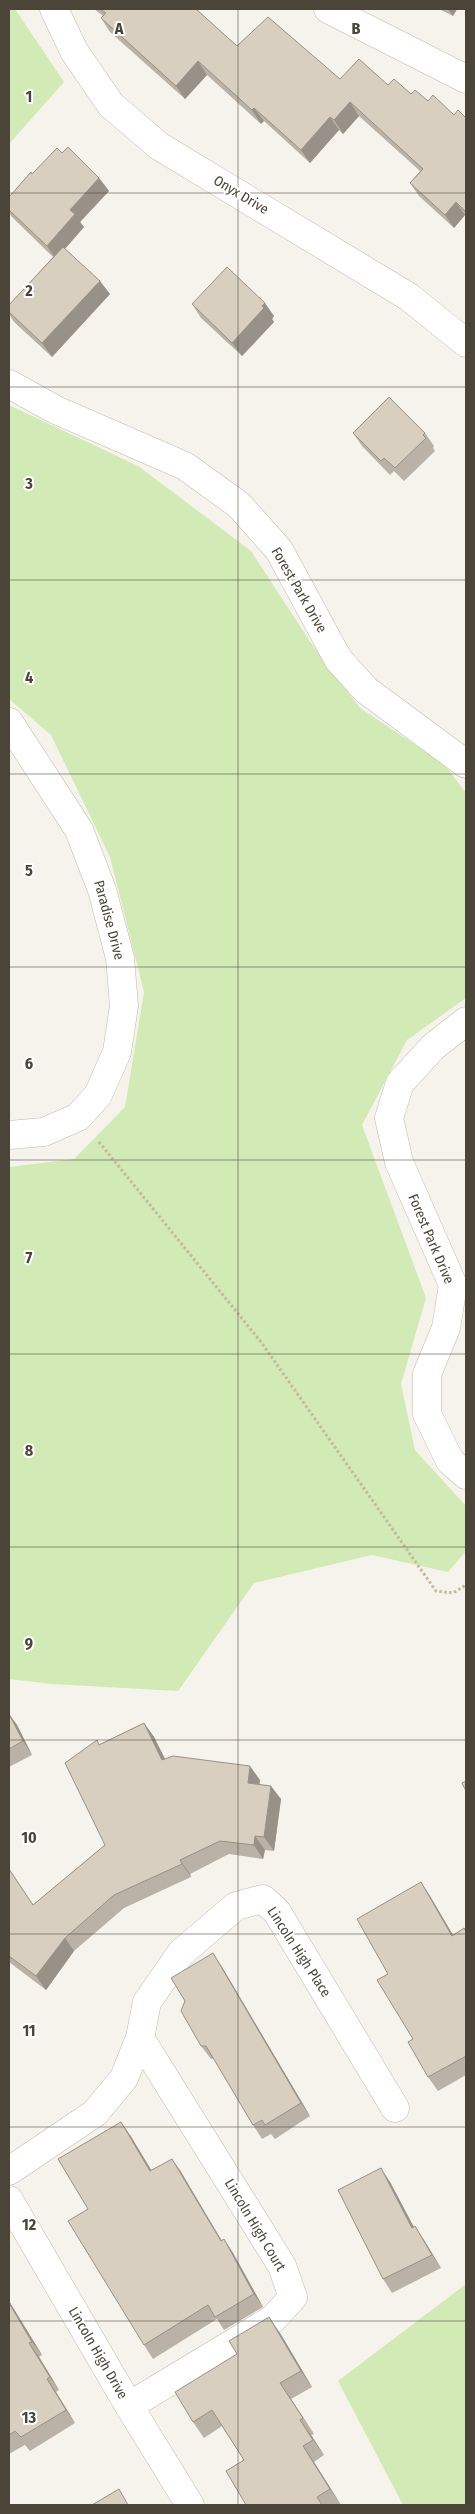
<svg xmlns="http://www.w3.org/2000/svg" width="475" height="2514" font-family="'Fira Sans Condensed',sans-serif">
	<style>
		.green { fill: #d2eab5 }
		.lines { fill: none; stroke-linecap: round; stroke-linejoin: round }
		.minor-casing { stroke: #c2bbae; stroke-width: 29 }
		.path { stroke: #c4b79f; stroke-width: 3; stroke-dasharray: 2.5 2.5; stroke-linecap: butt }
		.minor { stroke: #fff; stroke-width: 28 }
		.wall { fill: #bab2a6 }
		.shaded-wall { fill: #979187 }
		.building { fill: #d8cfc1; stroke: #979187 }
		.grid { fill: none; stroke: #4b4439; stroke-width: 1; stroke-opacity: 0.55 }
		.labels { text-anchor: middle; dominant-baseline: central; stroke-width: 4; stroke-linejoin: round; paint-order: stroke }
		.street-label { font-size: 14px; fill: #4b4439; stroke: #fff }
		.grid-label { font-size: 16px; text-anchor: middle; font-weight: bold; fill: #4b4439; stroke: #fff; stroke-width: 4; stroke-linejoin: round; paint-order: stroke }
	</style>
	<rect width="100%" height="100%" fill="#f6f3ec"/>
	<!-- green -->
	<g class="green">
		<polygon points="9,9 15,9 64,82 9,144"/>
		<polygon points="9,405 138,466 251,551 309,640 360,708 444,764 466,793 466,998 407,1040 362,1125 426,1298 401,1384 415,1450 466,1506 466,1551 448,1572 372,1555 254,1583 178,1691 52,1684 9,1679 9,1167 74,1159 125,1107 144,992 110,857 51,735 9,699"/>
		<polygon points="466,2284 466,2505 403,2505 338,2381"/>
	</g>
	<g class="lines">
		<!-- minor casing -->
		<g class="minor-casing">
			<g id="minor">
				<polyline points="54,9 74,51 111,105 159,146 409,297 466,343"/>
				<polyline points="328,9 466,79"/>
				<polyline points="9,384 56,410 185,466 239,505 279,550 338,659 366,690 466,764"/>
				<polyline points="9,722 79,830 102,890 120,958 124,1006 117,1052 98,1095 78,1117 44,1132 9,1135"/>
				<polyline points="466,1021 433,1047 400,1083 389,1118 399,1162 453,1285 446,1328 427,1374 427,1414 450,1461 466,1475"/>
				<polyline points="9,2171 95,2113 124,2078 140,2038 147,2002 181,1953 236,1906 263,1899 277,1912 395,2108"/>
				<polyline points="9,2200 129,2406 190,2505"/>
				<polyline points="129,2406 273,2319 293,2297 282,2266 140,2038"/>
			</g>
		</g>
		<!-- path -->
		<polyline class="path" points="99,1142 261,1342 436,1591 453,1593 466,1585"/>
		<!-- minor -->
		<use href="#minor" class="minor"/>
	</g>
	<!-- wall -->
	<g class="wall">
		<polygon points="94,9 196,9 237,46 340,79 388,85 428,101 454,115 466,118 466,217 465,215 454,228 419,196 410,183 420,171 359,116 343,134 339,130 310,163 264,121 261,124 207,75 185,99 110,32 101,18 103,16"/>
		<polygon points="439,9 457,9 453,16"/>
		<polygon points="62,153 99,178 109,191 80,222 84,227 65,249 110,294 52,357 14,322 9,314 9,305 53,257 12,217 9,213 9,197 32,174"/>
		<polygon points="192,304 274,316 272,319 274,322 242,356 201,318"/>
		<polygon points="353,433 425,433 434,446 433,448 435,451 404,481 394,471 390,475 362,446"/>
		<polygon points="9,1714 17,1725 32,1755 9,1767"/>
		<polygon points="144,1723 154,1737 165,1759 260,1780 259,1784 281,1799 274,1851 265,1850 263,1859 229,1854 190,1874 191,1877 124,1908 74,1951 46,1990 9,1962 9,1869 33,1905 105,1845 100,1744"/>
		<polygon points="430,1896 453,1935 466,1931 466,2075 438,2091 428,2077 413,2039 388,1974"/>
		<polygon points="222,1967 310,2116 275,2139 271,2134 262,2139 253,2125 214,2059 211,2059 201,2046"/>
		<polygon points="130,2135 152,2171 172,2159 181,2172 222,2241 224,2239 233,2253 263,2307 224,2330 217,2319 153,2359 144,2345 88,2209"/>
		<polygon points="390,2182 414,2227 424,2240 441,2268 392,2293 383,2279"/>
		<polygon points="9,2301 42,2355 39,2357 59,2390 56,2392 75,2423 30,2451 25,2445 9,2454"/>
		<polygon points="280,2333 312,2387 291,2399 314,2434 311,2435 324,2455 314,2462 341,2505 246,2505 244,2460 222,2426 204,2438 193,2422"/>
	</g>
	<!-- shaded-wall -->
	<g class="shaded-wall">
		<polygon points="448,9 457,9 453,16"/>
		<polygon points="198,61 207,75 185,99 176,86"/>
		<polygon points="350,102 359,116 343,134 334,120"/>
		<polygon points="254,108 264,121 261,124 252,110"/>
		<polygon points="330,117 339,130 310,163 301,150"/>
		<polygon points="99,178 109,191 80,222 84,227 56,259 47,246 70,210"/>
		<polygon points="456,202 465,215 454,228 445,215"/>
		<polygon points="100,281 110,294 52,357 42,343"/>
		<polygon points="265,303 274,316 272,319 274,322 242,356 232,343"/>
		<polygon points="9,1714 17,1725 32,1755 23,1741"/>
		<polygon points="144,1723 154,1737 172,1773 162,1760"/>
		<polygon points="250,1766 260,1780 258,1796 248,1783"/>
		<polygon points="271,1786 281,1799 274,1851 264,1837"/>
		<polygon points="255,1836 265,1850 263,1859 254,1845"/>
		<polygon points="180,1860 190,1874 191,1877 182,1864"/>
		<polygon points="421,1882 430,1896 461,1949 452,1936"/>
		<polygon points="65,1938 74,1951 46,1990 36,1976"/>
		<polygon points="213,1953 222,1967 310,2116 301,2103"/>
		<polygon points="121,2122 130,2135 160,2185 150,2171"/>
		<polygon points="172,2159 181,2172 230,2255 221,2241"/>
		<polygon points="381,2168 390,2182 421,2241 412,2228"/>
		<polygon points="415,2226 424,2240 441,2268 432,2255"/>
		<polygon points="224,2239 233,2253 263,2307 254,2294"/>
		<polygon points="9,2301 42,2355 32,2342 9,2303"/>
		<polygon points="269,2317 280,2333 312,2387 301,2371"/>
		<polygon points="29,2343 39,2357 59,2390 50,2377"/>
		<polygon points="47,2379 56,2392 75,2423 66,2410"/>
		<polygon points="280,2383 291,2399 314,2434 303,2418"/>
		<polygon points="300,2420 311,2435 324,2455 313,2440"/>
		<polygon points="303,2446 314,2462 341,2505 330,2489"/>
	</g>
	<!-- building -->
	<g class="building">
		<polygon points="100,9 196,9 237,46 268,17 340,79 359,59 388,85 394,79 411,94 415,90 428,101 433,95 454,115 458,110 466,118 466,212 456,202 445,215 410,183 423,169 350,102 334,120 330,117 301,150 254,108 252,110 198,61 176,86 101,18 106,13"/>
		<polygon points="68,147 99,178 70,210 75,214 47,246 9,210 9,197 31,172 32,174 57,148 62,153"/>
		<polygon points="63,247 100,281 42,343 9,312 9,305"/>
		<polygon points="227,267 265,303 262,306 264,308 232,343 192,304"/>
		<polygon points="389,397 425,433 423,435 426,438 395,468 384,458 381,461 353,433"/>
		<polygon points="9,1714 23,1741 9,1749"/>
		<polygon points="144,1723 162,1760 173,1756 250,1766 248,1783 271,1786 264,1837 255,1836 254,1845 220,1841 180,1860 182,1864 114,1895 65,1938 36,1976 9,1956 9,1869 33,1905 105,1845 65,1763 97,1740 99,1745"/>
		<polygon points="466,1781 466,1791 462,1783"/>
		<polygon points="421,1882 452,1936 464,1928 466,1931 466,2056 428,2077 408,2042 413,2039 377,1980 388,1974 357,1919"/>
		<polygon points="213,1953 301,2103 265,2125 262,2120 253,2125 206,2046 201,2046 181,2011 185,2001 171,1978"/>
		<polygon points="121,2122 150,2171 172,2159 221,2241 224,2239 254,2294 215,2317 208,2305 144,2345 68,2221 88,2209 58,2159"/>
		<polygon points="381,2168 412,2228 415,2226 432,2255 383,2279 338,2190"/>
		<polygon points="9,2303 32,2342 29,2343 50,2377 47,2379 66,2410 21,2437 15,2431 9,2435"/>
		<polygon points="269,2317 301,2371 280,2383 303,2418 300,2420 313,2440 303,2446 330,2489 317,2497 322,2505 246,2505 226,2471 244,2460 212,2410 193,2422 175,2392 237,2354 229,2341"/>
		<polygon points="119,2489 128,2505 92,2505"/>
	</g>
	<!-- grid -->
	<path class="grid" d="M238,9V2505M9,193H466M9,387H466M9,580H466M9,774H466M9,967H466M9,1160H466M9,1354H466M9,1547H466M9,1740H466M9,1934H466M9,2127H466M9,2321H466"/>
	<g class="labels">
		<!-- street labels -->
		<g class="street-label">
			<text transform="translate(241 195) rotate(31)">Onyx Drive</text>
			<text transform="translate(299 590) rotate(60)">Forest Park Drive</text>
			<text transform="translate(109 920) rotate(75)">Paradise Drive</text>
			<text transform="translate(431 1239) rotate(67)">Forest Park Drive</text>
			<text transform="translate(299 1952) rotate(57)">Lincoln High Place</text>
			<text transform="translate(255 2225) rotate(59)">Lincoln High Court</text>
			<text transform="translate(98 2353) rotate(60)">Lincoln High Drive</text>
		</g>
	</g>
	<g class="grid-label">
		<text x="119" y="34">A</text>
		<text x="356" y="34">B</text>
		<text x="29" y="102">1</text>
		<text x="29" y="296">2</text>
		<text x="29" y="489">3</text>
		<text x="29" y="683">4</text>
		<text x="29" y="876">5</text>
		<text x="29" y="1069">6</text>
		<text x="29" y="1263">7</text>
		<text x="29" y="1456">8</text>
		<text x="29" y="1649">9</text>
		<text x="29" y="1843">10</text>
		<text x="29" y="2036">11</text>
		<text x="29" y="2230">12</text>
		<text x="29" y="2423">13</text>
	</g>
	<!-- border -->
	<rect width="475" height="2514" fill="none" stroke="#4b4439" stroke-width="20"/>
</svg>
